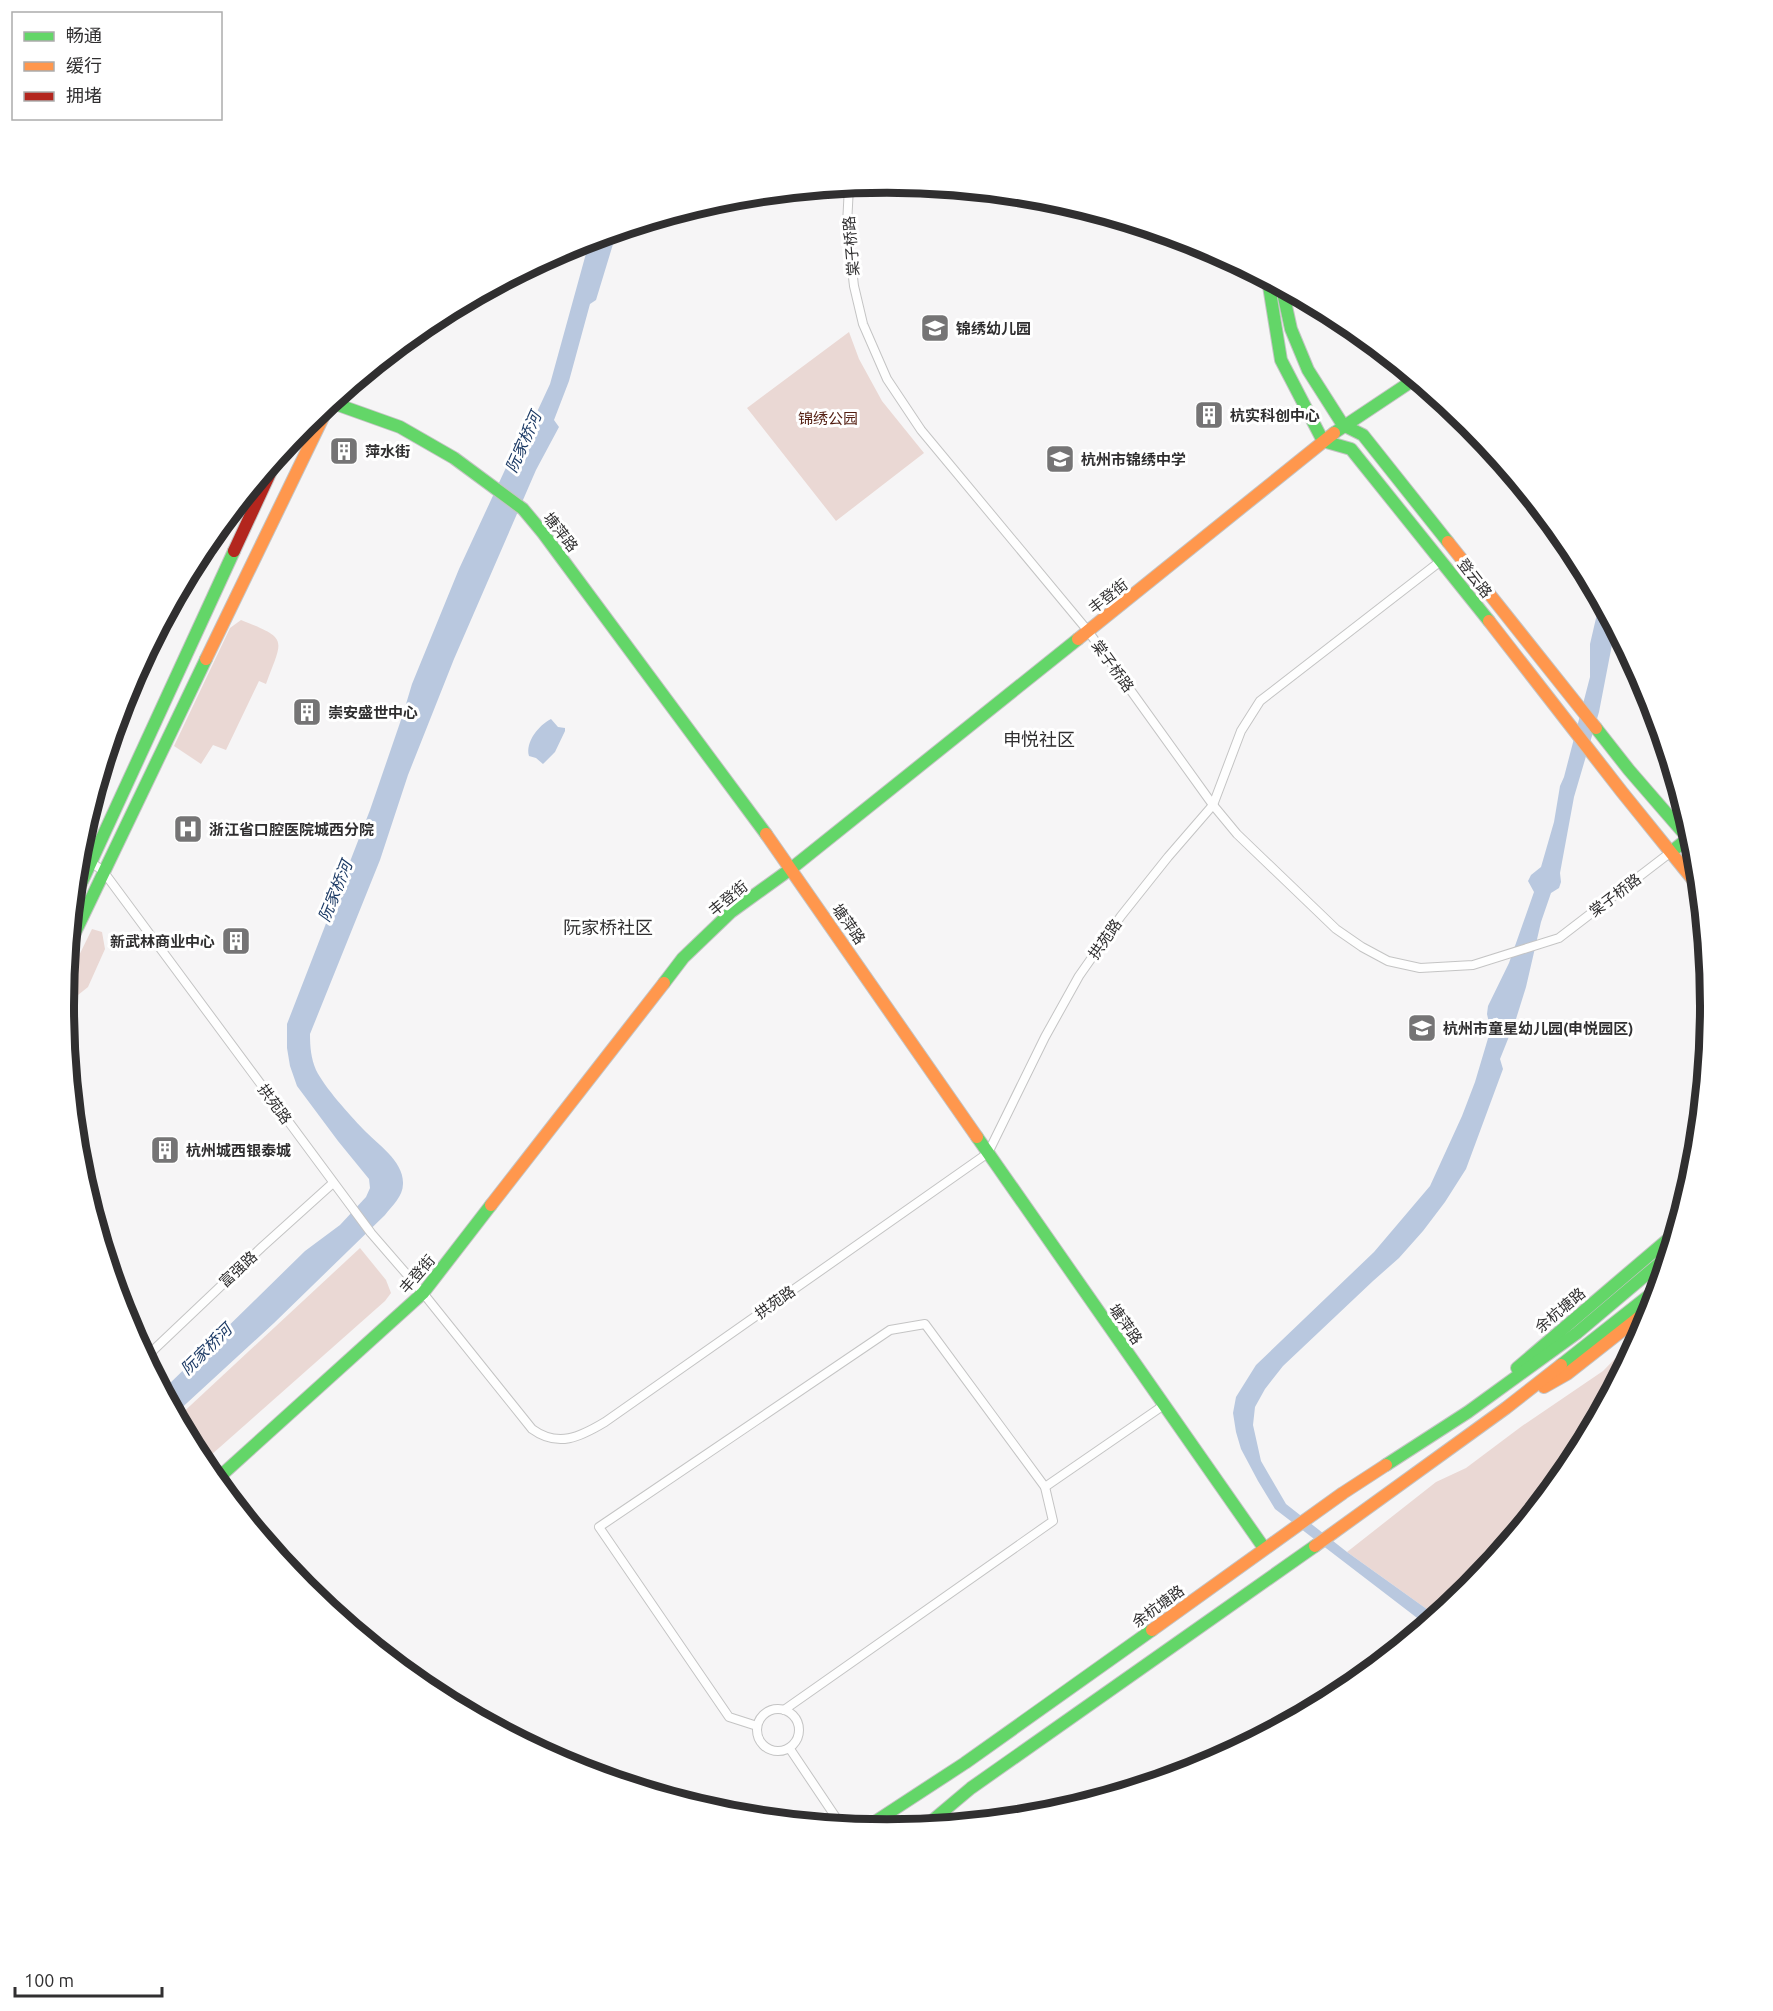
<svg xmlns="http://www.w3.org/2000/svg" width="1773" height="2011" font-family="Ubuntu,'Noto Sans SC',sans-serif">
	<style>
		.green { fill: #ead8d4 }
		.water { fill: #b9c8df }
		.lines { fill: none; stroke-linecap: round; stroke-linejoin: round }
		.street-casing { stroke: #c4c4c4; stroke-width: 10 }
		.fast-casing { stroke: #c4c4c4; stroke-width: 14 }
		.slow-casing { stroke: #c4c4c4; stroke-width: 14 }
		.jam-casing { stroke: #c4c4c4; stroke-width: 14 }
		.street { stroke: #fefefe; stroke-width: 8 }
		.fast { stroke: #63d668; stroke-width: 12 }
		.slow { stroke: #ff974d; stroke-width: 12 }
		.jam { stroke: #b3261e; stroke-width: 12 }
		.labels { text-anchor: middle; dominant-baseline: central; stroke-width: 6; stroke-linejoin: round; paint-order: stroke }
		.street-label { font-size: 15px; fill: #302f30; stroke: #fff }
		.poi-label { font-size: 15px; font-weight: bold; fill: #302f30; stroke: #fff; text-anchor: start }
		.park-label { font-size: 15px; fill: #521d10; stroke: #fff }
		.water-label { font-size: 16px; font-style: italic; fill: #1c3a65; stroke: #fff }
		.quarter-label { font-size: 18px; fill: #302f30; stroke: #fff }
		.rim { fill: none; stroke: #302f30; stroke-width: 8 }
	</style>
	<rect width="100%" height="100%" fill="#f6f5f6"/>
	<!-- green -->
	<g class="green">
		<polygon points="849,332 859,359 882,401 924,453 836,521 747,408"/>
		<path d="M241,620C289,639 283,638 266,684L259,681L226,750L213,745L201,764L174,746L230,628Z"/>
		<polygon points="92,929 102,932 105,949 88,987 78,995 65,1029 63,1006 65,984"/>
		<polygon points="360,1248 386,1280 391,1293 385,1301 202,1463 177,1418"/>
		<polygon points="1640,1333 1571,1463 1469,1588 1435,1615 1347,1552 1436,1482 1466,1468 1522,1426 1603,1371"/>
	</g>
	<!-- water -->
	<g class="water">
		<path d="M617,231L596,300L590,304L569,381L554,420L559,427L536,470L454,659L408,775L380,860L310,1034C310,1047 311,1058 316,1070C325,1088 349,1114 363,1129C377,1144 404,1161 403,1184C403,1196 392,1206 385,1215L274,1323L175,1414L163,1390L305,1251L340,1225L366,1197L370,1188L369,1179L338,1141L297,1086L290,1066L287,1048V1024L370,810L403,714L412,684L459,569L510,459L530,427L550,384L590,239Z"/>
		<polygon points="1600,601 1615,629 1599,712 1574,797 1560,873 1561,882 1559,888 1551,893 1541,922 1526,987 1516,1019 1500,1059 1503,1069 1466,1169 1445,1202 1423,1231 1399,1258 1373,1281 1283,1366 1265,1389 1255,1407 1253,1425 1261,1461 1286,1504 1347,1552 1435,1615 1425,1624 1275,1509 1258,1481 1241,1449 1236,1432 1233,1413 1236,1397 1256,1365 1374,1252 1430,1186 1462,1116 1475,1082 1489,1035 1489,1023 1487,1014 1488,1006 1509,963 1534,892 1528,881 1531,875 1541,867 1554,822 1560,786 1564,777 1590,677 1590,644"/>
		<path d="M551,719L558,727L565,728V731L555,752L543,764L536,758L529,756C525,742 539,725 551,719Z"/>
	</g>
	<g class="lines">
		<!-- street casing -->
		<g class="street-casing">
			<g id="street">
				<polyline points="849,186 847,225 854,286 863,324 887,379 921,430 1088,631 1213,805 1237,834 1336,929 1362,947 1388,961 1420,968 1473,965 1559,938 1671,852"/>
				<path d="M78,856L91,862L103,871L371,1233L423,1293L532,1429C558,1448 580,1437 605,1422L988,1153L1045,1037L1079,976L1121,916L1168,857L1213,805L1241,731L1260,701L1442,560"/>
				<polyline points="145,1358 262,1247 333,1183"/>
				<polyline points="1045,1487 1164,1405"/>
				<circle cx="778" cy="1730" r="21"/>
				<polyline points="757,1726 729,1717 599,1527 890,1330 925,1324 1045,1487 1053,1521 784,1710"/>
				<polyline points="790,1749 841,1825"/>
			</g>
		</g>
		<!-- fast casing -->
		<g class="fast-casing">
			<g id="fast">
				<polyline points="1268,280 1281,360 1323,441 1351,449 1489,621"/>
				<polyline points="1282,288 1291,329 1308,370 1343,425 1363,435 1448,542"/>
				<polyline points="330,402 400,427 454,458 523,509 543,533 766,834"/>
				<polyline points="1334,433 1415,379"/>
				<polyline points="1596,728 1629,770 1694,845"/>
				<polyline points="1671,852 1691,836"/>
				<polyline points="73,901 234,551"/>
				<polyline points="69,945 206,659"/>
				<polyline points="664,983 683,958 731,912 792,868 1078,639"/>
				<polyline points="977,1137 1264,1548"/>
				<polyline points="1561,1365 1656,1290"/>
				<polyline points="1517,1368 1673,1235"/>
				<polyline points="1386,1465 1468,1412 1577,1333 1667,1257"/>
				<polyline points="216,1480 423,1293 491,1205"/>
				<polyline points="927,1825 971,1788 1315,1546"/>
				<polyline points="867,1827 965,1763 1152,1630"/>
			</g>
		</g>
		<!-- slow casing -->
		<g class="slow-casing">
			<g id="slow">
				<polyline points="1448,542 1596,728"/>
				<polyline points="1489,621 1622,792 1698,886"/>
				<polyline points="1078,639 1334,433"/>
				<polyline points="206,659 331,401"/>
				<polyline points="766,834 977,1137"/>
				<polyline points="491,1205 664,983"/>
				<polyline points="1544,1387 1567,1374 1651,1308"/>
				<polyline points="1315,1546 1506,1408 1561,1365"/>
				<polyline points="1152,1630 1343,1493 1386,1465"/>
			</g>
		</g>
		<!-- jam casing -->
		<g class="jam-casing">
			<polyline id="jam" points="234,551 279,454"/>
		</g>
		<!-- street -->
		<use href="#street" class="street"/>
		<!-- fast -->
		<use href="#fast" class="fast"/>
		<!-- slow -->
		<use href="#slow" class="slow"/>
		<!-- jam -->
		<use href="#jam" class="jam"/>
	</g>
	<!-- icons -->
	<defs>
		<g id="school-square" transform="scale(1.5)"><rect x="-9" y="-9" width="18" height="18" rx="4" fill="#757475" stroke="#fff"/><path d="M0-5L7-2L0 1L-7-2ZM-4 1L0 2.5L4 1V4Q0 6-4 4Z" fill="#fff"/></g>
		<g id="building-square" transform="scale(1.5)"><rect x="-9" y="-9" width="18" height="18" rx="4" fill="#757475" stroke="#fff"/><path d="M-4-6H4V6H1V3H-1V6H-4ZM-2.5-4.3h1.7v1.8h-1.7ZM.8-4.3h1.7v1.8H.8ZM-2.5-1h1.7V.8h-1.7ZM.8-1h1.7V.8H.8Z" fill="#fff"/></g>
		<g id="hospital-square" transform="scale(1.5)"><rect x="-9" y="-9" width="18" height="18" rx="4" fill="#757475" stroke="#fff"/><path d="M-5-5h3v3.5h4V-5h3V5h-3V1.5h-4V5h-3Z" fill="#fff"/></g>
	</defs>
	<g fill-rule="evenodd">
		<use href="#school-square" x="935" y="328"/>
		<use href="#building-square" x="1209" y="415"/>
		<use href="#building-square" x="344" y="451"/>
		<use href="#school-square" x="1060" y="459"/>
		<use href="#building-square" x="307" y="712"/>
		<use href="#hospital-square" x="188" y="829"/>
		<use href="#building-square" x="236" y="941"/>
		<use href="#school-square" x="1422" y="1028"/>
		<use href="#building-square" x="165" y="1150"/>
	</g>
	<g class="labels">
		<!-- street labels -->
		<g class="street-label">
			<text transform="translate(851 246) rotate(-95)">棠子桥路</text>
			<text transform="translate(561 532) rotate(52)">塘萍路</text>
			<text transform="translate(1475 578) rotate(52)">登云路</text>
			<text transform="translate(1108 596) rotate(-38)">丰登街</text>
			<text transform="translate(1113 666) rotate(54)">棠子桥路</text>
			<text transform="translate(1615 895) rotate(-37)">棠子桥路</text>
			<text transform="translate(728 898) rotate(-39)">丰登街</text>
			<text transform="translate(849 924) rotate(55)">塘萍路</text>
			<text transform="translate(1105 939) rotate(-55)">拱苑路</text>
			<text transform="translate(275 1104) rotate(54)">拱苑路</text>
			<text transform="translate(238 1269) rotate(-43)">富强路</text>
			<text transform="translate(417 1274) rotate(-49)">丰登街</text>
			<text transform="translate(775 1302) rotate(-35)">拱苑路</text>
			<text transform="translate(1560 1310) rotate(-40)">余杭塘路</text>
			<text transform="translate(1126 1324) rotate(55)">塘萍路</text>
			<text transform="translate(1158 1606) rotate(-36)">余杭塘路</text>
		</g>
		<!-- poi labels -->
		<g class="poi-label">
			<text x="956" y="328">锦绣幼儿园</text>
			<text x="1230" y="415">杭实科创中心</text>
			<text x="365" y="451">萍水街</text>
			<text x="1081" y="459">杭州市锦绣中学</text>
			<text x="328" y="712">崇安盛世中心</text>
			<text x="209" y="829">浙江省口腔医院城西分院</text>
			<text x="215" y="941" text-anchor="end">新武林商业中心</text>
			<text x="1443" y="1028">杭州市童星幼儿园(申悦园区)</text>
			<text x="186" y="1150">杭州城西银泰城</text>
		</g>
		<!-- park labels -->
		<g class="park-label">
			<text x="828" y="418">锦绣公园</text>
		</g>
		<!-- water labels -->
		<g class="water-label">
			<text transform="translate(523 442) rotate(-66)">阮家桥河</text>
			<text transform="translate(335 891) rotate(-68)">阮家桥河</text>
			<text transform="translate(206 1349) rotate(-45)">阮家桥河</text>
		</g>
		<!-- quarter labels -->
		<g class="quarter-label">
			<text x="1039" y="739">申悦社区</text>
			<text x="608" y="927">阮家桥社区</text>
		</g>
	</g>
	<!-- crop -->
	<path d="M0 0H1773V2011H0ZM74 1006a813 813 0 1 1 1626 0a813 813 0 1 1-1626 0Z" fill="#fff" fill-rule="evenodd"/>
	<path class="rim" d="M74 1006a813 813 0 1 1 1626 0a813 813 0 1 1-1626 0Z"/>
	<!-- legend -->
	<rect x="12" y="12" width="210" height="108" fill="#ffffff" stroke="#acacac" stroke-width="1.5"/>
	<rect x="24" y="32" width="30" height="9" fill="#63d668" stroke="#acacac" stroke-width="1.5"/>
	<text x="66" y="42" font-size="18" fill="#302f30">畅通</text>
	<rect x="24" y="62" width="30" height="9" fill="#ff974d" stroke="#acacac" stroke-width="1.5"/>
	<text x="66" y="72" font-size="18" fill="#302f30">缓行</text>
	<rect x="24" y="92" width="30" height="9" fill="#b3261e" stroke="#acacac" stroke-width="1.5"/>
	<text x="66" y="102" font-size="18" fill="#302f30">拥堵</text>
	<!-- scale -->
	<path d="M15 1987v9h147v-9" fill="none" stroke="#302f30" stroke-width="3"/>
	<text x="24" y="1987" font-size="18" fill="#302f30" stroke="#ffffff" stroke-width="4.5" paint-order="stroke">100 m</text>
</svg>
